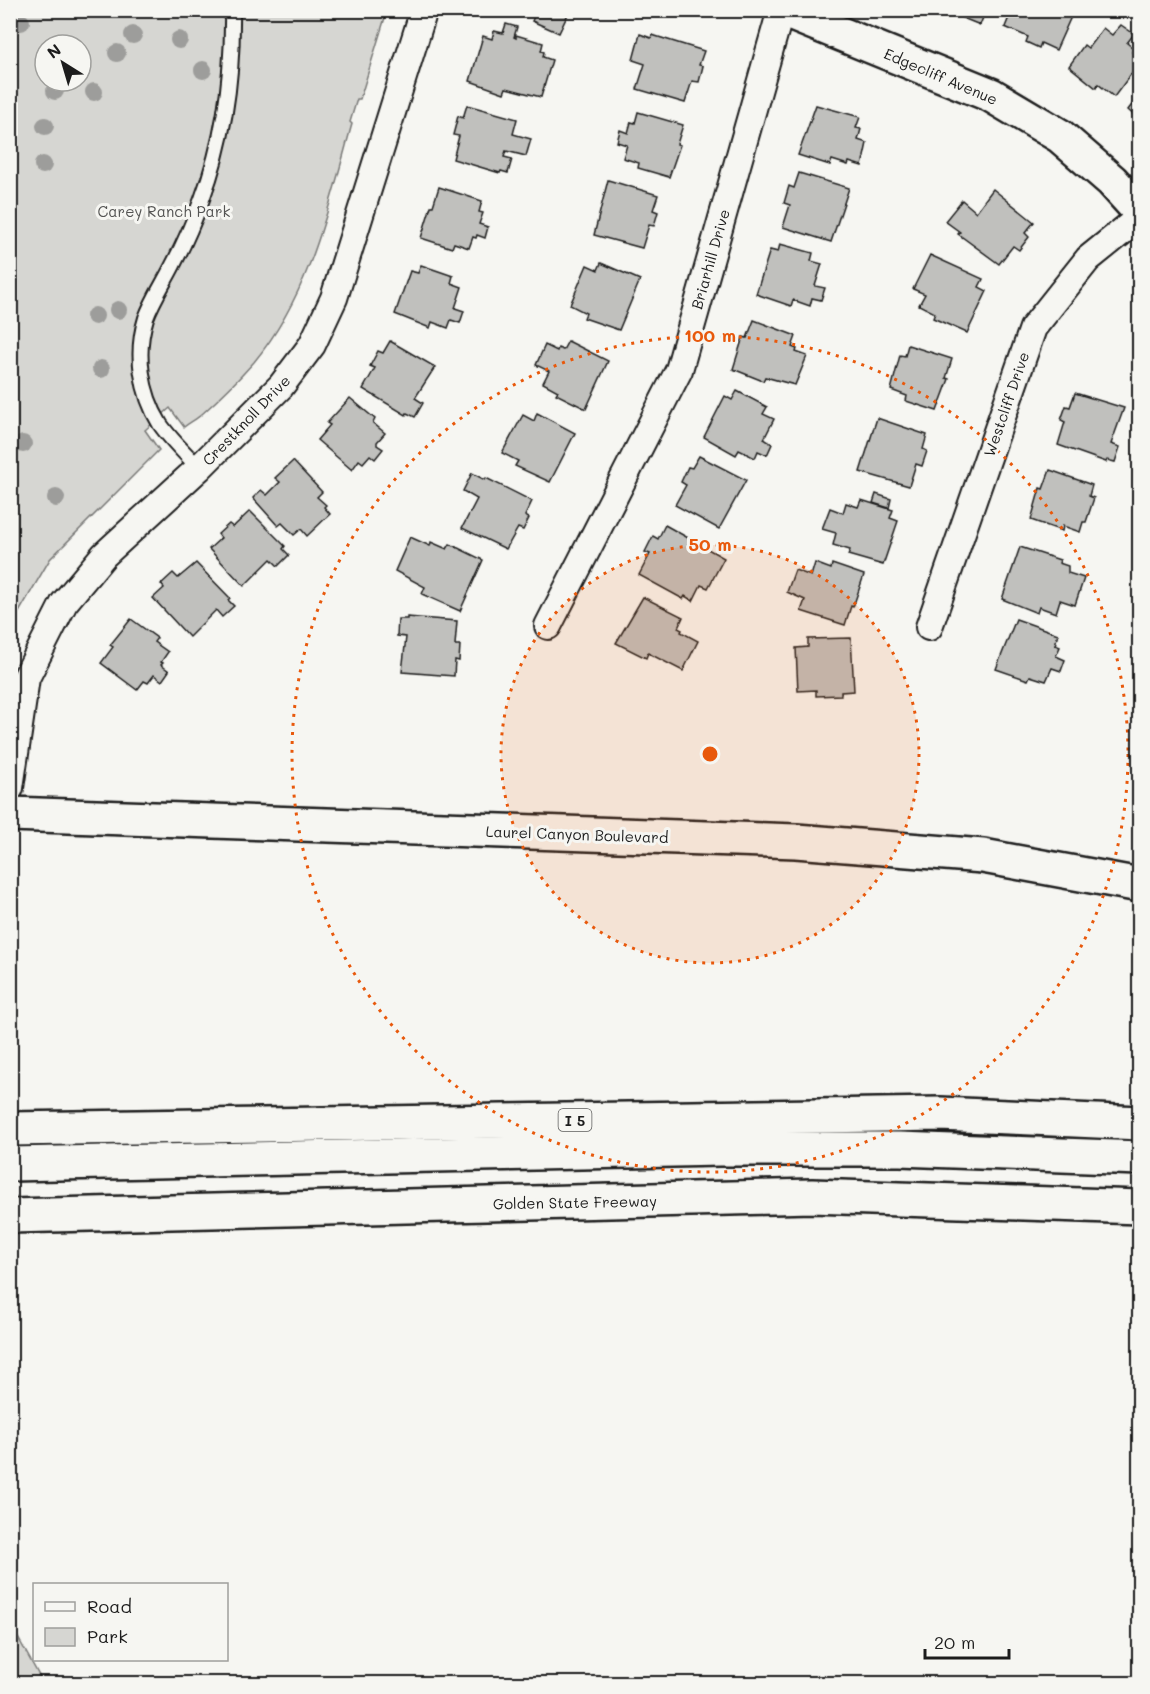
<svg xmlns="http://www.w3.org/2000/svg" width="1150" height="1694" font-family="Mali,sans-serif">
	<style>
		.green { fill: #d6d6d2; stroke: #797977; stroke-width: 1.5; fill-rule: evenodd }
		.building { fill: #c0c0bd; stroke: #1c1c1c; stroke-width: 1.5 }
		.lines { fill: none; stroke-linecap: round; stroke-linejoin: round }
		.lane-casing { stroke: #1c1c1c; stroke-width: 18 }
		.street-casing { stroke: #1c1c1c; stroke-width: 30 }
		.secondary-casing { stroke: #1c1c1c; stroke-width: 38 }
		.highway-casing { stroke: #1c1c1c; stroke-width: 38 }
		.lane { stroke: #f6f6f2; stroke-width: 14 }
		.street { stroke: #f6f6f2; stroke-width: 26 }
		.secondary { stroke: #f6f6f2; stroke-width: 33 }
		.highway { stroke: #f6f6f2; stroke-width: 33 }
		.tree { fill: #9d9d9b }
		.ring { fill: none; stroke: #e8590c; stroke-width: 3; stroke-dasharray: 3 6 }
		.labels { text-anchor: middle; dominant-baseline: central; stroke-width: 6; stroke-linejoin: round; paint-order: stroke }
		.shield { fill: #f6f6f2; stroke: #5d5d5c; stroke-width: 1.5 }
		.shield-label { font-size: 14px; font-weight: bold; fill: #1c1c1c }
		.street-label { font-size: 15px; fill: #1c1c1c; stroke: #f6f6f2 }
		.park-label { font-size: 15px; fill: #545453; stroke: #f6f6f2 }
		.centre { fill: #e8590c; stroke: #f6f6f2; stroke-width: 3 }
		.ring-label { font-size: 18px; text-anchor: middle; font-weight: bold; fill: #e8590c; stroke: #f6f6f2; stroke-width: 6; stroke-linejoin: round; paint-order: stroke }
	</style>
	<rect width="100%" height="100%" fill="#f6f6f2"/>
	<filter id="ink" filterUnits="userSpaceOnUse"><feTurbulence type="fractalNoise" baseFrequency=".0167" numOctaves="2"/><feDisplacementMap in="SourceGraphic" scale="12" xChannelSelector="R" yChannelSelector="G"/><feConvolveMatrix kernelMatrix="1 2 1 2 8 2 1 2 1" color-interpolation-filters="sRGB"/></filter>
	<g filter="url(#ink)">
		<!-- green -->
		<g class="green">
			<path d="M11,11H387L360,99H357L350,122L352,124C329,206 310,295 254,362C238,380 220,398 202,414C197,419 190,422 184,427L170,408L145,430L159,450L50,559L11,626ZM45,45H81V81H45Z"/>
			<polygon points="10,1625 11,1625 43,1683 11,1683"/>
		</g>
		<!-- building -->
		<g class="building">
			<polygon points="526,10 568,10 568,14 559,33 532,21 535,14"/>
			<polygon points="943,10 986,10 980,25"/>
			<polygon points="1012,10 1074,10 1056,50 1041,43 1039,48 1026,42 1028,37 1005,27"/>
			<polygon points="506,24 517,27 514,37 516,38 516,35 543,43 541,51 544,52 543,57 552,60 541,97 506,88 504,93 470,81 483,36 492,39 494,31 503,33"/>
			<polygon points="1121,25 1134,34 1127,43 1134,49 1132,52 1140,58 1140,62 1114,97 1098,84 1096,88 1069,66 1084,45 1088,48 1103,28 1112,35"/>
			<polygon points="640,34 651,38 652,35 704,51 699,65 703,66 699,82 692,81 685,103 637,89 645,64 633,60"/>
			<polygon points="1140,94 1140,121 1128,110"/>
			<polygon points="467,105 517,119 513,134 531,139 526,156 506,151 504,157 512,159 508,173 501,171 500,173 453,159 459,136 453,135 458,116 463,118"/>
			<polygon points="816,105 860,117 856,128 861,129 858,140 867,143 862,166 849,162 848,165 832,160 830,165 798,155"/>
			<polygon points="638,112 683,125 677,144 680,145 669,177 638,168 639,163 623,158 627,145 617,142 620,130 628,133 631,122 635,123"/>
			<polygon points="799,173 849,188 831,242 783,227 790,205 784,203 789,186 794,188"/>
			<polygon points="608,180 658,195 653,210 658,212 654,226 649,225 642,248 594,235"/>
			<polygon points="439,187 482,201 479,212 483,213 479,224 488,227 485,238 477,235 476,238 473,237 469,248 454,243 452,248 421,238 431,206 433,206"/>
			<polygon points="993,189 1034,222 1025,233 1029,237 1019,250 1013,246 999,264 958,234 960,232 945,221 962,200 976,212"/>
			<polygon points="780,244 813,253 811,261 822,264 815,286 825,288 821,300 812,298 810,306 793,300 791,306 756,294 770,250 778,252"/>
			<polygon points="930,255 983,279 979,287 987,291 967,333 933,318 935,313 919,305 925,294 913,289"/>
			<polygon points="601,263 640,280 619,330 584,318 586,313 570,305 587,265 598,270"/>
			<polygon points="421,265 453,276 451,283 462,287 455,308 464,311 460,323 451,320 448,328 432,322 430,328 395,314 410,271 418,273"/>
			<polygon points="754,320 796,336 792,347 797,349 796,352 807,356 795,385 765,377 763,381 733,369 743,337 747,338"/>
			<polygon points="390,341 435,367 415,398 423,403 415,417 407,413 406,415 363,389 375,368 370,366 378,351 383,353"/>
			<polygon points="568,341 608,361 586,409 556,394 558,391 543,383 549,371 536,365 545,345 557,351 558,348 563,350"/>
			<polygon points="908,345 952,359 946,378 949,379 937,411 906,401 907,396 891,390 900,355 905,356"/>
			<polygon points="737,391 767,407 763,414 774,419 764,439 772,444 767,455 758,451 755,458 739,450 736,455 704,437 725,396 732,400"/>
			<polygon points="1075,393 1124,408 1111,444 1120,447 1115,462 1107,460 1106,462 1058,445 1065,422 1061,420 1066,406 1070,407"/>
			<polygon points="350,398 375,419 373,423 385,433 377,442 377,445 383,449 375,459 370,455 363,463 359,460 352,470 317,440 330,425 327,423"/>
			<polygon points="537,413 575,433 550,482 515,466 518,461 502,453 523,415 534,421"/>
			<polygon points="877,418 927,435 923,449 927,451 922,466 916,464 909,486 860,472"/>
			<polygon points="699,456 746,480 719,529 675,505 686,485 681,482 688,467 692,468"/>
			<polygon points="293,461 322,492 317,497 326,505 324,507 330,514 307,536 301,529 294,535 282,523 278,526 253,498 261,490 267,495 280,482 275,478"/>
			<polygon points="1050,470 1092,485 1089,496 1094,498 1086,522 1083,522 1080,532 1063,526 1062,531 1031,520 1040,488 1043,489"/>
			<polygon points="472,473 485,480 486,478 532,501 525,516 529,518 523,530 518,528 506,549 462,528 477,499 463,491"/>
			<polygon points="876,494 891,499 889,508 873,503"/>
			<polygon points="861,500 893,510 890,518 898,521 883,565 848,555 850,550 833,545 836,533 822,529 830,508 843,513 846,503 858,507"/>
			<polygon points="250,511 285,546 283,549 289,555 278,566 271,559 244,586 209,549 221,538 218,534 229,524 233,527"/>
			<polygon points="665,525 724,558 708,588 701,585 693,601 685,596 683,599 639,575 650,554 645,552 653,536 658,539"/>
			<polygon points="410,537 430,546 431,542 447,549 450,544 483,560 460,611 422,594 425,587 395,571"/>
			<polygon points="1020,547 1060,560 1059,563 1068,566 1068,573 1084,578 1075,605 1060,600 1056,613 1039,607 1037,613 1002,599"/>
			<polygon points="196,563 230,598 228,600 234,606 222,617 216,610 189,637 153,598 164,588 161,584 173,573 178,578"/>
			<polygon points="815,563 831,569 832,564 864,575 853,607 851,606 845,625 801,611 805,600 787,592 795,570 811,576"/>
			<polygon points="643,597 683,617 678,628 682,630 681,632 698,641 683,671 648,653 646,658 616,643"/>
			<polygon points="407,617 457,621 455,645 460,645 459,661 455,660 454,676 402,672 406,637 397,636 398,619 407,619"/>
			<polygon points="131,619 157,638 154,642 168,652 161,662 163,663 161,665 169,671 162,681 154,675 148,683 144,681 137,690 101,663 113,647 110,645"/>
			<polygon points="1016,619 1058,634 1055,645 1060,647 1056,656 1065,660 1061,671 1052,668 1046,681 1030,676 1028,680 996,669"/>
			<polygon points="851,638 854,691 841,692 841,695 816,696 816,690 798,691 796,648 808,647 808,639"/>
		</g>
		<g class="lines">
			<!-- lane casing -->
			<g class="lane-casing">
				<path id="lane" d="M199,468C186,454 171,440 160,424C141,393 135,353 146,318C153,299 164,283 173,265C184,244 194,221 202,199C225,138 233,74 232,10"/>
			</g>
			<!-- street casing -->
			<g class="street-casing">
				<g id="street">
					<polyline points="548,626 679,370 781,10"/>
					<polyline points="929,627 1033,328 1088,259 1140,217"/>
					<polyline points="10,788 26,678 64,603 104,555 199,468 281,386 312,345 334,298 424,10"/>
				</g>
			</g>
			<!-- secondary casing -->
			<g class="secondary-casing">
				<g id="secondary">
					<polyline points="782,10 991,95 1060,136 1112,181 1140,212"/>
					<polyline points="10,814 796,841 983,856 1140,885"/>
				</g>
			</g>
			<!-- highway casing -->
			<g class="highway-casing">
				<g id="highway">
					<polyline points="10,1129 940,1114 1140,1123"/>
					<polyline points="10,1164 720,1149 900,1149 1140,1158"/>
					<polyline points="10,1216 812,1196 1140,1207"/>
				</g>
			</g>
			<!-- lane -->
			<use href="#lane" class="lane"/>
			<!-- street -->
			<use href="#street" class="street"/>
			<!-- secondary -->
			<use href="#secondary" class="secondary"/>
			<!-- highway -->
			<use href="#highway" class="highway"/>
		</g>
		<!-- trees -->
		<g class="tree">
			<circle cx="21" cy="22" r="9"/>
			<circle cx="133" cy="35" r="9"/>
			<circle cx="179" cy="40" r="9"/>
			<circle cx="117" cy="53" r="9"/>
			<circle cx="203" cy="70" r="9"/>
			<circle cx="55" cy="91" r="9"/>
			<circle cx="94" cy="92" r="9"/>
			<circle cx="45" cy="126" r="9"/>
			<circle cx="43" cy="165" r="9"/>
			<circle cx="118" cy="310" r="9"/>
			<circle cx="95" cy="316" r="9"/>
			<circle cx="101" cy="369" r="9"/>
			<circle cx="23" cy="444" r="9"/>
			<circle cx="56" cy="498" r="9"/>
		</g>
	</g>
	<!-- distance rings -->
	<circle cx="710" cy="754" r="209" fill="#e8590c" fill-opacity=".12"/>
	<g class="ring">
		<circle cx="710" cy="754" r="209"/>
		<circle cx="710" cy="754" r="418"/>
	</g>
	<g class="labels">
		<!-- shield labels -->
		<rect class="shield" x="558.5" y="1109" width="33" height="22" rx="4.5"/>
		<g class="shield-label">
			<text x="575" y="1120">I 5</text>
		</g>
		<!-- street labels -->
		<g class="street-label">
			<text transform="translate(941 76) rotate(23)">Edgecliff Avenue</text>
			<text transform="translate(710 259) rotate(-74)">Briarhill Drive</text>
			<text transform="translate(1006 404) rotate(-71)">Westcliff Drive</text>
			<text transform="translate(246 420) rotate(-46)">Crestknoll Drive</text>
			<text transform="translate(577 834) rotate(2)">Laurel Canyon Boulevard</text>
			<text transform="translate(575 1202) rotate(-1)">Golden State Freeway</text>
		</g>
		<!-- park labels -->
		<g class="park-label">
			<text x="164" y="211">Carey Ranch Park</text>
		</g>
	</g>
	<circle cx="710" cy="754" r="9" class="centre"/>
	<g class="ring-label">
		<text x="710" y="342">100 m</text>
		<text x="710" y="551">50 m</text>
	</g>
	<!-- margin -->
	<rect width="1150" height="1694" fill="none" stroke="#f6f6f2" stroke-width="36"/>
	<rect x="18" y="18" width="1114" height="1658" fill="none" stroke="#1c1c1c" stroke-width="2" filter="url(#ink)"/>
	<!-- legend -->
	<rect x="33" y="1583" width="195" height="78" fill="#f6f6f2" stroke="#9f9f9c" stroke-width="1.5"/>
	<rect x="45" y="1602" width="30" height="9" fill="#f6f6f2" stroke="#9f9f9c" stroke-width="1.5"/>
	<text x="87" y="1613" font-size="18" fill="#1c1c1c">Road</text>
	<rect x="45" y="1628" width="30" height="18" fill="#d6d6d2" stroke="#9f9f9c" stroke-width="1.5"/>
	<text x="87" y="1643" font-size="18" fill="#1c1c1c">Park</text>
	<!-- north arrow -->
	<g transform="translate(63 63) rotate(323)"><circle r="28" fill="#f6f6f2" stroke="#9f9f9c" stroke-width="1.5"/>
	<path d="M0-4.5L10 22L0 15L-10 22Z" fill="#1c1c1c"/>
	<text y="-9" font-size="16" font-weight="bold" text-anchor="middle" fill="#1c1c1c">N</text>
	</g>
	<!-- scale -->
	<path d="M925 1649v9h84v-9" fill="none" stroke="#1c1c1c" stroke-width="3"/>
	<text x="934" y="1649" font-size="18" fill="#1c1c1c" stroke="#f6f6f2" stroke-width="4.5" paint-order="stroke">20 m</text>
</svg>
